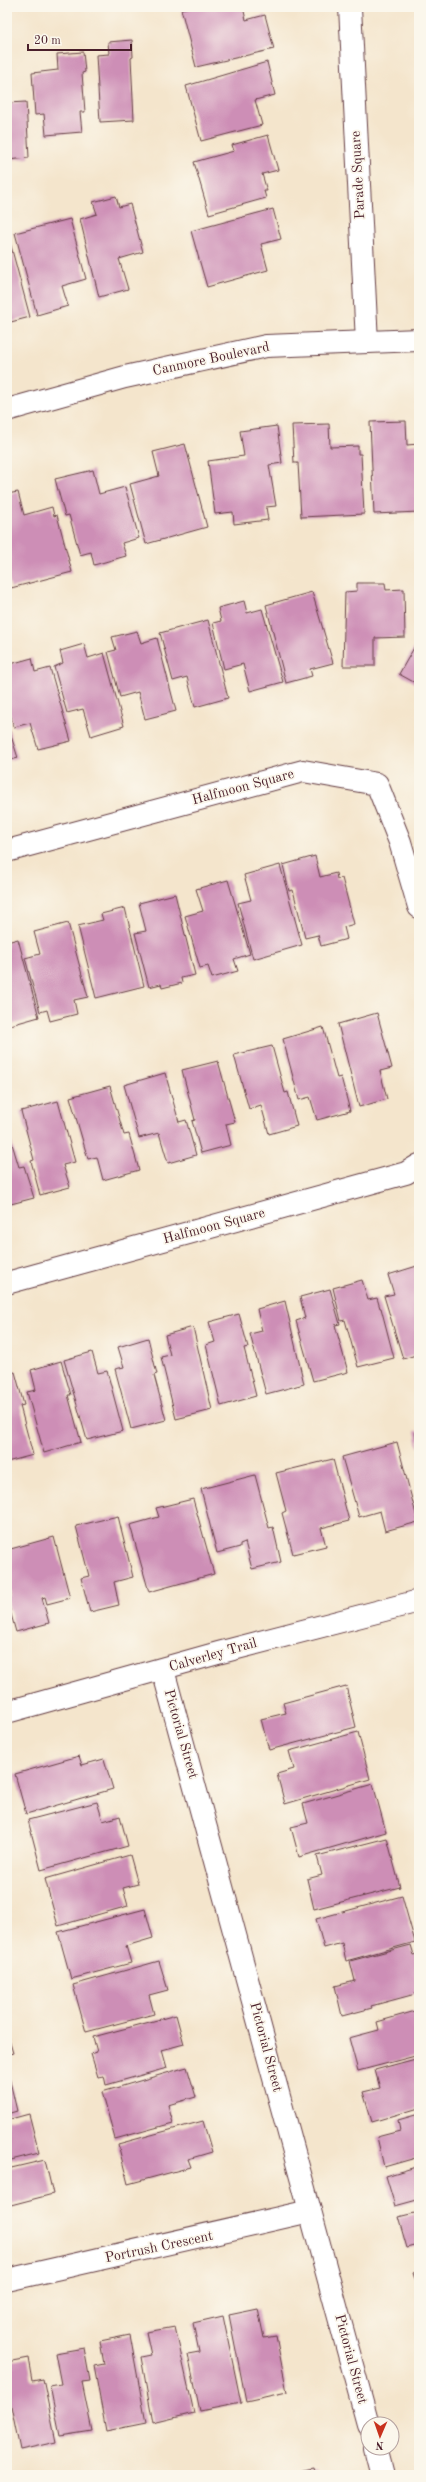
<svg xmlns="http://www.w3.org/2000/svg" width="426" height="2482" font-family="'Old Standard TT',serif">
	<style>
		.building { fill: #cd8eb6 }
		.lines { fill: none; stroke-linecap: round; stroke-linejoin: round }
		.minor-casing { stroke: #643d43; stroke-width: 24 }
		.path { stroke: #643d43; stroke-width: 2.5; stroke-dasharray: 1 3; stroke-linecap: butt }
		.minor { stroke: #fff; stroke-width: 22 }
		.labels { text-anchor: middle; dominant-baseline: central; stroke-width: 3.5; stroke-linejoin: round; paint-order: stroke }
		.street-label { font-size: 14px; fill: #4a1f2b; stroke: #fbf7ec }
	</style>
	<rect width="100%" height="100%" fill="#fbf7ec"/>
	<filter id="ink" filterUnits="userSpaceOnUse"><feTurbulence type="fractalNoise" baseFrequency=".025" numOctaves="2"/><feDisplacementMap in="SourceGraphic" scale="8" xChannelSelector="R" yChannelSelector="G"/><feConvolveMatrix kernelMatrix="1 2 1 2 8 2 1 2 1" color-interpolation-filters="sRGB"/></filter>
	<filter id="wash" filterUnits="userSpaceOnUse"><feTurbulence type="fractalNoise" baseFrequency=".012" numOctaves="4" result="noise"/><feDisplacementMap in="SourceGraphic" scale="16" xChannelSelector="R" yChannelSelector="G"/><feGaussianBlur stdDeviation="0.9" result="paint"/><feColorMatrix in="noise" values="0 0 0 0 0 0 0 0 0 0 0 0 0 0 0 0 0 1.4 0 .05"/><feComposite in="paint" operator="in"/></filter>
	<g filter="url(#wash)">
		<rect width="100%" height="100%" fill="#f4e5cc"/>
		<g id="blocks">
			<!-- building -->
			<g class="building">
				<polygon points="190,7 243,7 246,20 265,15 274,49 196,67 181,9"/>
				<polygon points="132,40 133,57 131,58 134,120 100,122 96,55 109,54 108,42"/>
				<polygon points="83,52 85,72 82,73 85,112 80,112 82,132 46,135 44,114 35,115 32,73 58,70 57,54"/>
				<polygon points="267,62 275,95 255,100 262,125 201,141 186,86"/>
				<polygon points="26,102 29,158 7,160 7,103"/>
				<polygon points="268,135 278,170 262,174 267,191 264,191 266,198 209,214 194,162 234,151 232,145"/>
				<polygon points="116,196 119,207 130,204 143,252 119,259 128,289 99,297 80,219 97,214 93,202"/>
				<polygon points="273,209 281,239 261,244 268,270 207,287 191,231"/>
				<polygon points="70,219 86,279 62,286 68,306 37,315 15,233"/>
				<polygon points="8,235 30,317 7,323 7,236"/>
				<polygon points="406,421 407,445 419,444 419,512 374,514 370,422"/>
				<polygon points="329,424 330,447 358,446 358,454 361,454 364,514 301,517 298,463 294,463 292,425"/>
				<polygon points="277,426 282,463 269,465 276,506 266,507 268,520 234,524 233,512 215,514 208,461 244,456 240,431"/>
				<polygon points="185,444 207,527 146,544 130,484 159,476 153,452"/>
				<polygon points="93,470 99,494 125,487 139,538 122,543 126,556 94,565 91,552 80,555 69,515 65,516 55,479"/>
				<polygon points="18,492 24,515 52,507 54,516 57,515 72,572 11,588 7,573 7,494"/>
				<polygon points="357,583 385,583 386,590 404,589 405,637 375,638 375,666 343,666 345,592 357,591"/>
				<polygon points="312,592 333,663 310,669 312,676 286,683 266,605"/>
				<polygon points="244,601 247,613 262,609 283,682 250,691 243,664 224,669 213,623 221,621 218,608"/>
				<polygon points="208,620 228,698 195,707 187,677 173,681 160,633"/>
				<polygon points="137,631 141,643 157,638 176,711 145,719 138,692 120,697 108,652 116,650 112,637"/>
				<polygon points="419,639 419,685 399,674"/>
				<polygon points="84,644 88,658 104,653 124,726 91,736 83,709 67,713 54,667 63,663 60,651"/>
				<polygon points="32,658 35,672 50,668 71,741 38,749 30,723 14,727 7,704 7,681 10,680 7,665"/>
				<polygon points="7,723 18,758 7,761"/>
				<polygon points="315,856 320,877 336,873 337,879 342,878 354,924 344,927 347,939 321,946 318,935 305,938 293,890 289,891 283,865"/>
				<polygon points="280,865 302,945 253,959 238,903 251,900 244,875"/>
				<polygon points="228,880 250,954 234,959 238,971 212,978 208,966 200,968 185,916 203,911 196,889"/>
				<polygon points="175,894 195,975 181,978 182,983 162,988 161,984 149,987 135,933 146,931 139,903"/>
				<polygon points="125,908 144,986 96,998 78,926 103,920 101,914"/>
				<polygon points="68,923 88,997 74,1000 77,1014 50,1021 47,1010 40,1012 25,958 40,954 34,932"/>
				<polygon points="18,939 39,1017 7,1026 7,942"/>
				<polygon points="377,1013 392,1068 380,1071 387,1099 359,1107 338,1024"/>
				<polygon points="323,1027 337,1078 341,1077 350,1111 317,1120 310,1097 299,1100 283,1039"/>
				<polygon points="272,1046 285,1093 288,1092 297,1126 269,1134 261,1105 249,1109 234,1055"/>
				<polygon points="218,1061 235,1122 226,1124 231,1145 201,1153 192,1121 195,1120 182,1070"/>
				<polygon points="165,1073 179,1122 186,1120 196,1155 168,1163 159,1133 139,1138 124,1085"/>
				<polygon points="110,1086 124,1135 129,1134 139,1170 103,1180 97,1157 88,1159 70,1097"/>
				<polygon points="58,1101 75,1162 63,1165 70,1187 40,1195 31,1161 34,1160 21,1111"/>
				<polygon points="7,1127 19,1167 24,1166 34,1198 7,1205"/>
				<polygon points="417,1266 419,1354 403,1359 384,1296 394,1294 388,1275"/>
				<polygon points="362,1280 368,1300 377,1298 380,1308 381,1308 394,1358 358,1367 345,1320 341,1321 333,1288"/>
				<polygon points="330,1289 340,1324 335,1325 348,1372 313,1381 296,1321 305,1318 300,1297"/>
				<polygon points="285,1301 304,1384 266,1394 250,1334 262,1331 257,1309"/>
				<polygon points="239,1314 248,1347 244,1348 256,1396 221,1406 206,1345 215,1342 209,1322"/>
				<polygon points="193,1327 212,1410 176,1419 161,1357 170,1355 165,1335"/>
				<polygon points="148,1338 157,1374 154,1375 166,1420 131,1429 115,1369 124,1367 118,1347"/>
				<polygon points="92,1352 98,1373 107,1371 123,1431 87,1440 64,1360"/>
				<polygon points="61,1361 71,1395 68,1395 81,1442 44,1453 27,1392 36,1390 31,1370"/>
				<polygon points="15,1372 24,1405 20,1406 33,1455 7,1462 7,1374"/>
				<polygon points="419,1430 419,1447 418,1447 415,1431"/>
				<polygon points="397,1442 418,1522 385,1531 380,1511 359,1517 342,1457"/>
				<polygon points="333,1459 349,1521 321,1528 326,1546 293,1554 282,1513 286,1511 276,1473"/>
				<polygon points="255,1475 269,1528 273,1527 281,1562 252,1569 245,1542 240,1544 240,1547 217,1553 201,1489"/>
				<polygon points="193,1499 214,1574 149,1592 130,1525 159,1517 156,1508"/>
				<polygon points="118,1516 133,1577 114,1582 119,1605 90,1612 81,1578 89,1576 76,1526"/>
				<polygon points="54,1537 70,1598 47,1604 45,1597 42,1598 49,1623 16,1632 7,1600 7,1596 11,1595 7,1582 7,1550"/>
				<polygon points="346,1686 356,1727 269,1750 261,1719 286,1713 283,1703"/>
				<polygon points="358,1732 370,1779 285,1804 277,1774 294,1769 289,1751"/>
				<polygon points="79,1756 82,1765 104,1759 113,1789 26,1814 15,1774"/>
				<polygon points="373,1784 386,1832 299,1857 291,1827 308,1823 303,1804"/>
				<polygon points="97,1802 103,1821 120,1816 128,1846 41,1870 28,1820"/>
				<polygon points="387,1838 400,1887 314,1909 307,1879 322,1875 317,1856"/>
				<polygon points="130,1855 138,1884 123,1888 128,1906 58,1926 45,1879"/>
				<polygon points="402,1896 415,1942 346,1961 342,1943 324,1948 316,1919"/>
				<polygon points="145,1909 153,1938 126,1946 131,1963 71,1979 58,1932"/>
				<polygon points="411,1945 414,1955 418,1954 419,1959 419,1993 371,2006 372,2008 342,2016 335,1986 355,1981 350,1961"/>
				<polygon points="159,1961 168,1990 149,1995 154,2014 86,2032 73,1985"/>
				<polygon points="419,2010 419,2055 358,2071 349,2038 379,2030 377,2022"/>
				<polygon points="176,2015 184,2044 162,2050 167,2068 106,2085 104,2076 98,2077 91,2054 97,2052 93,2037"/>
				<polygon points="7,2033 13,2053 7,2055"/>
				<polygon points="419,2058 419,2108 372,2122 363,2092 380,2088 375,2070"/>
				<polygon points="187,2067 196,2097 168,2105 173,2123 115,2139 102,2092"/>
				<polygon points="7,2077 9,2077 17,2111 7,2114"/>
				<polygon points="29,2114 39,2153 7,2161 7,2120"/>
				<polygon points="419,2114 419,2157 384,2167 377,2137 400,2131 398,2120"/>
				<polygon points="203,2121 212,2152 188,2159 191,2167 128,2184 118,2144"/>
				<polygon points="45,2160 53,2194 7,2206 7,2169"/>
				<polygon points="419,2166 419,2206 417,2200 395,2206 386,2176"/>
				<polygon points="419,2212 419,2245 407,2248 398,2217"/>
				<polygon points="419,2271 419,2292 413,2273"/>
				<polygon points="258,2309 264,2338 276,2336 287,2392 246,2401 229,2315"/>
				<polygon points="223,2316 241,2403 200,2411 188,2354 199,2352 193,2323"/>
				<polygon points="175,2327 194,2413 153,2423 141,2357 151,2355 146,2332"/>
				<polygon points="130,2335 146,2423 106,2431 94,2366 104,2364 100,2341"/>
				<polygon points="84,2348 90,2381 82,2382 92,2431 60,2436 50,2386 61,2384 55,2353"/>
				<polygon points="28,2358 32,2381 43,2379 56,2442 20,2450 9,2396 7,2397 7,2362"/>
				<polygon points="314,2468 316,2475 286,2475 286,2474"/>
			</g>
		</g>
	</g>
	<g filter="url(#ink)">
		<use href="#blocks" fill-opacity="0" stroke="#643d43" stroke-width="1"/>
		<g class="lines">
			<!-- minor casing -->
			<g class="minor-casing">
				<g id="minor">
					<polyline points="350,7 367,342"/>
					<polyline points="7,410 125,377 266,346 419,340"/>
					<polyline points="7,851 303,771 377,784 400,842 419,907"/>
					<polyline points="7,1283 406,1173 419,1165"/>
					<polyline points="163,1670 368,2424"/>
					<polyline points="7,1712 218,1653 419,1601"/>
					<polyline points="7,2280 310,2211"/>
					<polyline points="375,2448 382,2475"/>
				</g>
			</g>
			<!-- path -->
			<polyline class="path" points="415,1200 419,1214"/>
			<!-- minor -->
			<use href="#minor" class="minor"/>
		</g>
	</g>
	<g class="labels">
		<!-- street labels -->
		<g class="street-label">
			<text transform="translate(358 175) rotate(-93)">Parade Square</text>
			<text transform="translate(211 359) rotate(-12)">Canmore Boulevard</text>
			<text transform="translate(243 787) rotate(-15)">Halfmoon Square</text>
			<text transform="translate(214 1226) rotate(-15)">Halfmoon Square</text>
			<text transform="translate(213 1655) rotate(-16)">Calverley Trail</text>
			<text transform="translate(181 1734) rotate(74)">Pictorial Street</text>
			<text transform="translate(266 2047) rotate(75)">Pictorial Street</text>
			<text transform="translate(159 2247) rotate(-12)">Portrush Crescent</text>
			<text transform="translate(351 2359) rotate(75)">Pictorial Street</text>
		</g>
	</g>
	<!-- margin -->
	<rect width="426" height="2482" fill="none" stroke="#fbf7ec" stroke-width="24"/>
	<!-- north arrow -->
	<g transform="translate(380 2436) rotate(182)"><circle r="19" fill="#fbf7ec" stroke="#b4a19f"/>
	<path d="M0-3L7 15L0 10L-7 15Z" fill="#c8321e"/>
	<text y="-6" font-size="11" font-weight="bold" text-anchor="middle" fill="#4a1f2b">N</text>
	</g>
	<!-- scale -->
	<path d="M28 44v6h103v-6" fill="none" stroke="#4a1f2b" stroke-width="2"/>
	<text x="34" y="44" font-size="12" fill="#4a1f2b" stroke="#fbf7ec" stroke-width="3" paint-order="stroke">20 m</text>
</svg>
